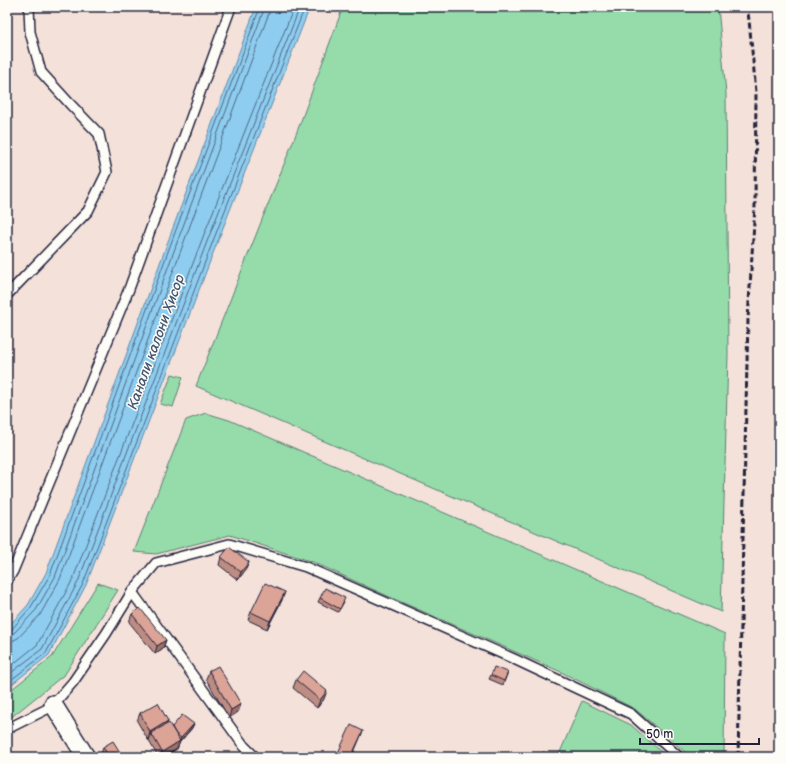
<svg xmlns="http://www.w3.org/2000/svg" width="786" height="764" font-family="'Balsamiq Sans',sans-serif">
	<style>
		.green { fill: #95dcaa; stroke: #5c7f72 }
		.water { fill: #8ecdef; stroke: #6389a7 }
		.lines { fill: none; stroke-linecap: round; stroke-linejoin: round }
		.shore { stroke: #4d6683; stroke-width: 1 }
		.service-casing { stroke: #22223b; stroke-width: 12 }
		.minor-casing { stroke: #22223b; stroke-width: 20 }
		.service { stroke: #fdfcf7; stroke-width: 9 }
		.minor { stroke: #fdfcf7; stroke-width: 17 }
		.rail { stroke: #22223b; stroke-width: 3; stroke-dasharray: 6 3; stroke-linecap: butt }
		.wall { fill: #bd8c82; stroke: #22223b }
		.shaded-wall { fill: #9a726a; stroke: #22223b }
		.building { fill: #dca397; stroke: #22223b }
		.labels { text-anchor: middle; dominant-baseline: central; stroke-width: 3; stroke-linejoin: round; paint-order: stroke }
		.water-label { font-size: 14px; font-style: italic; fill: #425571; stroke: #fdfcf7 }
	</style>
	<rect width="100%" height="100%" fill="#f3e1da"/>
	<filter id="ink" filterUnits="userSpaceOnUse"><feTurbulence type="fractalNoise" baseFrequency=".025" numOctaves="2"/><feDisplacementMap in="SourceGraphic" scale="8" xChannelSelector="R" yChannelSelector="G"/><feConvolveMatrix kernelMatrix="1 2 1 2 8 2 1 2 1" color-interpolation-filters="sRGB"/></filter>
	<g filter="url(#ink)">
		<!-- green -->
		<g class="green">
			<polygon points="343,7 718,7 726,94 728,354 721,612 196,386 298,129"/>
			<polygon points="172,374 183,377 173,407 160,404"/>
			<polygon points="206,413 229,420 725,634 724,757 691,757 635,709 559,671 392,598 313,562 230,535 156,554 134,552 186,420"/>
			<polygon points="98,583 118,590 65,674 9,719 7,719 7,693 52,657"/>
			<polygon points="582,701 631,725 667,757 558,757"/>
		</g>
		<!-- water -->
		<polygon class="water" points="256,7 310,7 217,243 86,585 49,655 7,688 7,628 28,605 46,573 174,225"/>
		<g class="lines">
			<!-- shore -->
			<g class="shore">
				<polyline points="7,630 12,629 31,607 50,575 177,227 259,10 259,7"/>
				<polyline points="7,636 11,635 14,633 36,610 55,577 182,229 263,12 264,7"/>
				<polyline points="7,642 12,641 18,638 40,615 60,579 188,231 269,13 270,7"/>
				<polyline points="7,669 37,645 73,579 203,237 294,7"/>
				<polyline points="7,676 42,649 78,582 208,239 300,7"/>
				<polyline points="7,683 46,653 83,584 213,241 305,7"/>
			</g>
			<!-- service casing -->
			<g class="service-casing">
				<g id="service">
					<polyline points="7,295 88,211 107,172 99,134 70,104 41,72 30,32 29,7"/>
					<polyline points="7,581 13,571 129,289 231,7"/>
					<polyline points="7,729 51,707 73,682 106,634 132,592"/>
					<polyline points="255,757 244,746 132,592 156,563 229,544 306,567 514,659 631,714 679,757"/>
				</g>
			</g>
			<!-- minor casing -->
			<g class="minor-casing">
				<polyline id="minor" points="53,704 86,757"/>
			</g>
			<!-- service -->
			<use href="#service" class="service"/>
			<!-- minor -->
			<use href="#minor" class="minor"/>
			<!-- rail -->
			<polyline class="rail" points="738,757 748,319 755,206 756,92 749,20 747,7"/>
		</g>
		<!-- wall -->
		<g class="wall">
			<polygon points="221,557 249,562 246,569 238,580 219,565"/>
			<polygon points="320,598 344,602 338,612 318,602"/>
			<polygon points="282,600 267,629 248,620 251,612"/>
			<polygon points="132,614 166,640 163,648 155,654 129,622"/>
			<polygon points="209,671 241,704 238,712 229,718 206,679"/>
			<polygon points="508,672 503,685 489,679 491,675"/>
			<polygon points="296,680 324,699 317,708 293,688"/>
			<polygon points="140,713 168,721 167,724 172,727 192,728 180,742 177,749 163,757 158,757 149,741 150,739 148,740 137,721"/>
			<polygon points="103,747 123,757 102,757 101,755"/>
		</g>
		<!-- shaded-wall -->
		<g class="shaded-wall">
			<polygon points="249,562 246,569 238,580 241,572"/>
			<polygon points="285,592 282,600 267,629 270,621"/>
			<polygon points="166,640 163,648 155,654 157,646"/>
			<polygon points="327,691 324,699 317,708 320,700"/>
			<polygon points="241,704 238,712 229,718 231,710"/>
			<polygon points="168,721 165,729 151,733 150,739 148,740 150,732"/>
			<polygon points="194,724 192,728 180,742 181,738"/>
			<polygon points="363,731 352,757 351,757"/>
			<polygon points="180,741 177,749 163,757 160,757 162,752"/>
		</g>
		<!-- building -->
		<g class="building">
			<polygon points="229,547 249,562 241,572 221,557"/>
			<polygon points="265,583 285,592 270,621 251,612"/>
			<polygon points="325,588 345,598 340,609 320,598"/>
			<polygon points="140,608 166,640 157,646 132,614"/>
			<polygon points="218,666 241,704 231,710 209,671"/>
			<polygon points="494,667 508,672 504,681 491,675"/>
			<polygon points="303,671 327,691 320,700 296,680"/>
			<polygon points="158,703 168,721 150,732 140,713"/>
			<polygon points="182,715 194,724 181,738 176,734 172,727"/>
			<polygon points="169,723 180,741 162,752 151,733"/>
			<polygon points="351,725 363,731 351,757 336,757"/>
			<polygon points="113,741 123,757 109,757 103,747"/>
			<polygon points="543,752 554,757 541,757"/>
		</g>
	</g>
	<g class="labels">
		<!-- water labels -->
		<g class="water-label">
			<text transform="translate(156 342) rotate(-70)">Канали калони Ҳисор</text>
		</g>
	</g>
	<!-- margin -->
	<rect width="786" height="764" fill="none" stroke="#fdfcf7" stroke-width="24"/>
	<rect x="12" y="12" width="762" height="740" fill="none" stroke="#22223b" stroke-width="1.5" filter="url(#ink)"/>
	<!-- scale -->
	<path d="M640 738v6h119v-6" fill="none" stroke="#22223b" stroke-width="2"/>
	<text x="646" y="738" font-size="12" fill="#22223b" stroke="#fdfcf7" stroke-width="3" paint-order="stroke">50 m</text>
</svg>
